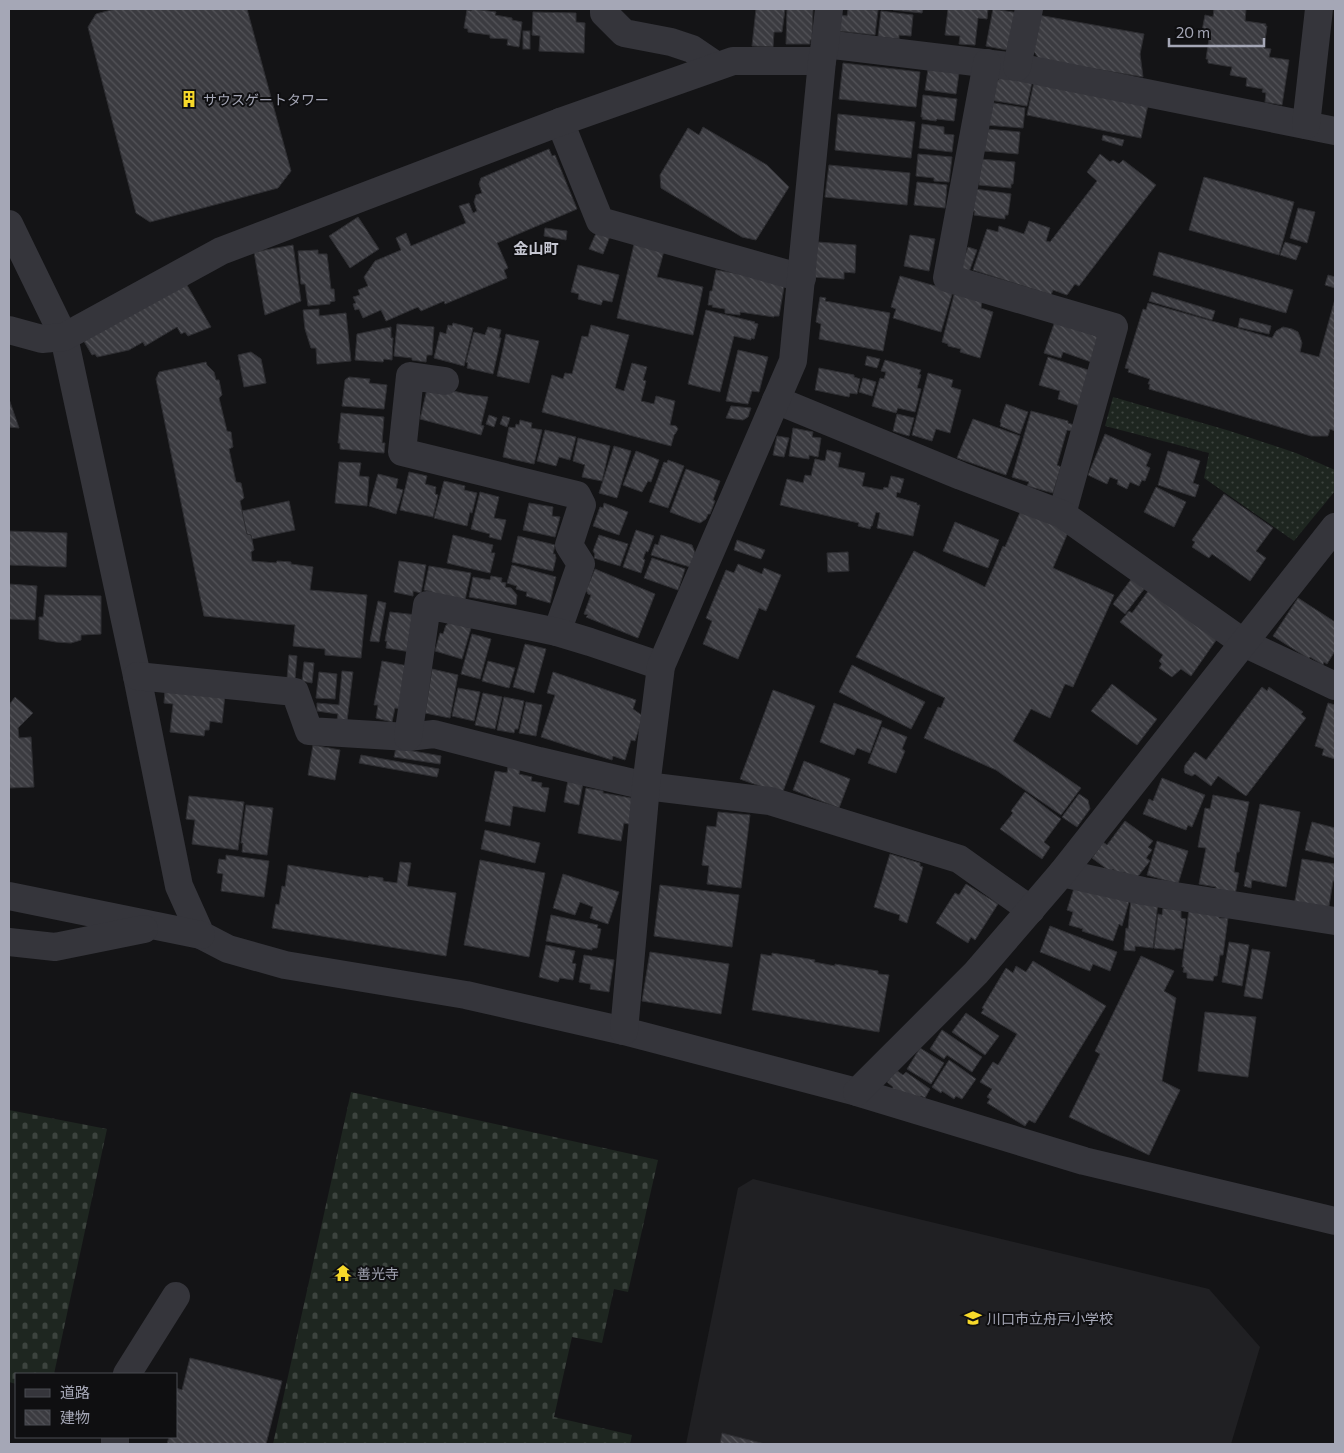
<svg xmlns="http://www.w3.org/2000/svg" width="1344" height="1453" font-family="Commissioner,'Noto Sans JP',sans-serif">
	<style>
		.built { fill: #202023 }
		.grass { fill: url(#grass-dots) }
		.cemetery { fill: url(#cemetery-stones) }
		.building { fill: url(#building-back-hatch); stroke: #2e2e32 }
		.lines { fill: none; stroke-linecap: round; stroke-linejoin: round }
		.minor { stroke: #35353b; stroke-width: 28 }
		.labels { text-anchor: middle; dominant-baseline: central; stroke-width: 4; stroke-linejoin: round; paint-order: stroke }
		.poi-label { font-size: 14px; fill: #a5a7b6; stroke: #0f0f11; text-anchor: start }
		.neighbourhood-label { font-size: 15px; font-weight: bold; fill: #c6c7d2; stroke: #0f0f11 }
	</style>
	<defs>
		<pattern id="grass-dots" width="8" height="8" patternUnits="userSpaceOnUse" patternTransform="scale(1.25)"><rect width="8" height="8" fill="#1e2620"/><path d="M2 2h.1M6 6h.1" fill="none" stroke="#3c433e" stroke-width="1.8" stroke-linecap="round"/></pattern>
		<pattern id="cemetery-stones" width="16" height="16" patternUnits="userSpaceOnUse" patternTransform="scale(1.25)"><rect width="16" height="16" fill="#1e2620"/><path d="M2 7V4a2 2 0 0 1 4 0v3zM10 15v-3a2 2 0 0 1 4 0v3z" fill="#3c433e"/></pattern>
		<pattern id="building-back-hatch" width="6" height="6" patternUnits="userSpaceOnUse" patternTransform="scale(1.25)"><rect width="6" height="6" fill="#3b3b40"/><path d="M-1 5l2 2M0 0l6 6M5-1l2 2" fill="none" stroke="#545459"/></pattern>
	</defs>
	<rect width="100%" height="100%" fill="#141416"/>
	<!-- built -->
	<polygon class="built" points="753,1179 1209,1289 1260,1347 1231,1444 686,1444 738,1188"/>
	<!-- grass -->
	<polygon class="grass" points="1113,397 1230,431 1296,453 1335,470 1335,491 1294,541 1204,478 1209,453 1105,426"/>
	<!-- cemetery -->
	<g class="cemetery">
		<polygon points="351,1092 658,1160 628,1292 614,1289 602,1343 572,1337 554,1417 632,1435 630,1444 273,1444"/>
		<polygon points="9,1110 107,1129 54,1374 16,1374 16,1384 9,1382"/>
	</g>
	<!-- building -->
	<g class="building">
		<polygon points="115,9 247,9 291,171 278,188 150,222 136,213 88,27 96,14"/>
		<polygon points="472,9 496,12 495,15 512,18 512,20 522,22 519,47 507,45 508,39 490,38 490,35 468,32 468,29 464,28 467,10 471,11"/>
		<polygon points="756,9 785,9 782,32 774,32 773,47 752,46"/>
		<polygon points="787,9 813,9 812,40 810,40 810,44 786,44"/>
		<polygon points="848,9 878,10 875,35 839,31 841,15 847,16"/>
		<polygon points="893,9 923,9 922,13 893,10"/>
		<polygon points="948,9 988,9 987,19 978,18 975,45 959,44 960,36 945,35"/>
		<polygon points="993,9 1019,13 1012,51 986,46"/>
		<polygon points="1214,9 1246,9 1245,21 1266,24 1265,26 1267,26 1264,48 1271,49 1269,57 1289,60 1282,105 1265,102 1266,93 1262,92 1263,89 1246,86 1247,78 1230,75 1232,67 1208,63 1208,59 1206,59 1210,32 1202,31 1205,15 1213,17"/>
		<polygon points="881,11 913,15 911,36 899,35 899,39 878,37"/>
		<polygon points="533,12 576,13 576,22 585,23 584,53 539,51 540,36 532,35"/>
		<polygon points="1038,15 1144,34 1140,54 1143,77 1040,60 1032,49"/>
		<rect x="523" y="31" width="7" height="18"/>
		<polygon points="843,63 920,72 916,107 839,99"/>
		<polygon points="928,69 959,73 956,94 925,90"/>
		<polygon points="1001,77 1032,82 1027,106 990,100 992,86"/>
		<polygon points="1034,82 1148,105 1141,138 1027,115"/>
		<polygon points="923,95 957,99 954,121 937,119 936,121 922,119 923,117 921,117"/>
		<polygon points="988,102 1025,108 1023,128 985,125"/>
		<polygon points="838,114 915,122 911,158 835,150"/>
		<polygon points="922,124 944,127 944,134 954,135 952,152 919,148"/>
		<polygon points="703,127 767,165 789,187 756,240 742,237 661,188 660,175 688,128 699,135"/>
		<polygon points="987,129 1020,132 1018,154 984,151"/>
		<polygon points="1103,135 1124,140 1122,146 1102,140"/>
		<polygon points="549,149 552,156 555,155 577,209 497,243 508,268 504,270 507,278 445,304 444,301 421,311 418,307 386,321 381,310 363,318 359,309 355,310 353,304 356,303 353,297 360,295 358,290 368,286 364,277 375,261 401,250 396,238 406,233 411,246 466,223 459,206 469,203 473,213 477,211 474,202 476,195 482,193 479,184 481,178"/>
		<polygon points="918,154 952,157 949,182 934,181 934,178 916,176"/>
		<polygon points="1100,154 1110,162 1113,160 1119,164 1123,160 1156,185 1079,286 1075,284 1067,295 1053,290 1051,295 973,270 987,229 998,232 999,226 1024,234 1029,221 1050,228 1046,241 1050,242 1097,181 1087,172"/>
		<polygon points="980,159 1015,162 1013,184 1011,184 1011,188 979,185 979,181 978,181"/>
		<polygon points="829,165 910,173 907,205 825,197"/>
		<polygon points="1204,177 1294,202 1279,255 1189,230"/>
		<polygon points="917,182 947,185 945,208 914,205"/>
		<polygon points="975,189 1011,194 1008,215 1005,215 1005,219 974,215 975,211 972,211"/>
		<polygon points="1298,208 1315,212 1307,243 1290,238"/>
		<polygon points="358,217 379,249 350,268 329,236"/>
		<polygon points="545,228 567,231 566,240 544,236"/>
		<polygon points="597,231 610,236 603,254 589,249"/>
		<polygon points="910,235 935,239 929,271 904,266"/>
		<polygon points="818,242 856,245 855,273 844,272 844,279 811,277"/>
		<polygon points="1285,242 1301,247 1296,260 1280,255"/>
		<polygon points="634,244 664,251 657,277 703,287 693,335 617,318"/>
		<polygon points="293,245 301,301 265,315 254,252"/>
		<polygon points="968,247 977,250 969,272 960,269"/>
		<polygon points="318,250 318,254 327,254 331,289 334,289 335,301 330,302 330,304 308,306 305,284 301,284 298,251"/>
		<polygon points="1159,252 1293,290 1286,313 1153,275"/>
		<polygon points="578,265 619,275 612,302 603,300 601,305 578,299 579,294 571,292"/>
		<polygon points="716,270 785,281 779,316 774,316 774,317 740,312 740,315 725,313 725,309 712,307 713,305 708,305 710,291 712,291"/>
		<polygon points="1328,275 1335,277 1335,288 1325,285"/>
		<polygon points="900,276 953,291 941,332 893,318 896,309 891,307"/>
		<polygon points="184,280 211,327 188,336 185,332 181,334 177,327 145,346 143,342 129,350 97,357 95,354 92,355 82,338"/>
		<polygon points="955,291 982,301 981,308 993,312 980,358 960,352 961,349 948,346 948,344 942,342"/>
		<polygon points="1152,292 1215,311 1212,320 1149,301"/>
		<polygon points="820,297 826,298 825,301 890,313 883,351 819,339 821,324 816,322"/>
		<polygon points="1335,299 1335,431 1330,429 1328,436 1311,436 1149,389 1150,384 1148,384 1150,379 1128,372 1129,369 1125,368 1143,309 1146,310 1148,303 1272,338 1276,331 1283,327 1292,329 1298,332 1300,337 1302,343 1300,352 1319,357"/>
		<polygon points="319,309 319,316 346,313 351,361 317,364 316,348 311,348 305,329 303,310"/>
		<polygon points="706,310 755,322 754,323 758,324 754,339 751,338 751,340 734,336 720,392 688,384"/>
		<polygon points="1240,318 1271,326 1269,334 1238,327"/>
		<polygon points="1055,321 1102,338 1094,363 1063,352 1061,358 1044,353"/>
		<polygon points="453,323 473,328 464,366 434,358 440,332 446,334 448,325 452,326"/>
		<polygon points="397,324 434,327 432,355 427,355 426,362 412,360 412,358 394,356"/>
		<polygon points="591,325 629,335 615,388 624,391 632,363 647,367 643,380 646,381 641,401 654,404 656,396 675,401 670,425 676,426 678,429 675,434 674,435 671,446 542,412 552,375 563,379 565,373 572,374 582,336 588,337"/>
		<polygon points="391,327 391,338 393,338 392,360 384,359 383,362 355,360 357,334"/>
		<polygon points="488,327 501,330 499,338 501,338 493,374 467,368 468,363 466,362 474,332 485,335"/>
		<polygon points="506,334 539,341 529,383 497,376"/>
		<polygon points="738,350 768,357 759,392 752,391 748,404 726,401"/>
		<polygon points="251,352 261,359 266,383 244,387 238,355"/>
		<polygon points="867,356 880,359 877,368 865,365"/>
		<polygon points="1048,357 1091,371 1080,406 1058,399 1060,391 1039,385"/>
		<polygon points="885,360 921,370 919,374 921,375 917,388 921,389 915,412 898,408 896,413 872,406 880,378 884,379 886,372 881,371"/>
		<polygon points="206,362 207,365 214,372 216,380 219,380 222,395 219,398 227,431 231,432 233,447 229,449 236,482 241,483 244,498 240,501 247,534 251,535 254,550 251,552 252,561 276,563 277,561 291,562 291,564 313,567 310,590 367,595 361,658 325,655 325,649 293,646 295,625 204,616 156,379 159,372"/>
		<polygon points="819,368 854,375 854,377 860,379 857,394 850,393 849,397 815,390"/>
		<polygon points="928,373 953,380 951,387 961,390 950,433 936,429 932,441 912,435"/>
		<polygon points="349,377 370,379 369,383 387,385 384,409 342,406 345,380"/>
		<polygon points="863,378 876,382 872,396 859,392"/>
		<polygon points="428,385 466,394 488,397 481,425 484,426 481,435 420,419"/>
		<polygon points="9,399 19,428 9,427"/>
		<polygon points="1006,404 1028,412 1020,434 1000,426 1001,423 1000,422"/>
		<polygon points="731,406 751,408 748,417 743,420 726,418"/>
		<polygon points="1031,411 1068,421 1068,423 1074,425 1072,431 1067,430 1057,465 1061,467 1053,493 1027,486 1029,482 1012,477"/>
		<polygon points="341,413 384,417 382,443 385,443 384,453 340,449 340,443 338,443"/>
		<polygon points="897,414 914,418 909,436 893,431"/>
		<polygon points="489,415 497,418 494,427 486,424"/>
		<polygon points="503,416 510,418 507,427 500,424"/>
		<polygon points="973,419 1020,436 1006,475 957,458"/>
		<polygon points="520,420 532,423 531,428 542,430 534,464 503,457 509,427 515,428 516,424 519,425"/>
		<polygon points="793,428 813,432 812,437 821,438 818,457 809,455 809,459 789,456"/>
		<polygon points="545,430 576,437 570,460 559,457 556,466 537,461"/>
		<polygon points="1105,434 1151,454 1146,466 1150,468 1145,481 1142,480 1139,486 1130,482 1127,489 1117,484 1118,480 1110,477 1107,484 1088,475"/>
		<polygon points="777,436 789,438 784,457 773,455"/>
		<polygon points="578,438 610,446 602,481 582,477 585,465 573,461"/>
		<polygon points="614,446 631,451 617,498 599,493"/>
		<polygon points="827,450 841,453 838,467 865,473 862,486 883,490 884,487 888,488 891,476 904,479 900,493 897,492 896,497 917,503 917,505 920,505 913,536 877,528 880,513 876,512 872,526 871,526 870,529 858,526 859,523 780,505 787,479 803,483 805,475 811,476 815,459 825,461"/>
		<polygon points="636,451 659,460 651,482 648,481 642,492 623,485"/>
		<polygon points="1168,451 1200,461 1193,483 1199,485 1195,497 1158,485"/>
		<polygon points="668,460 684,466 668,508 649,502 664,462 667,463"/>
		<polygon points="339,462 361,463 359,476 369,477 367,506 335,503"/>
		<polygon points="686,469 720,481 713,500 715,501 710,514 708,514 706,519 700,523 670,512"/>
		<polygon points="409,472 427,476 425,484 436,487 435,494 438,495 433,517 400,510"/>
		<polygon points="378,474 398,479 396,488 403,490 396,514 369,506"/>
		<polygon points="444,481 465,486 464,490 477,493 472,513 470,512 467,526 434,518"/>
		<polygon points="1156,487 1186,502 1174,527 1144,512"/>
		<polygon points="480,492 499,497 494,518 506,520 501,540 489,537 490,534 471,529"/>
		<polygon points="1224,494 1273,528 1256,551 1266,558 1250,581 1212,554 1209,558 1192,547 1195,542 1192,540"/>
		<polygon points="289,501 295,530 252,539 251,535 247,534 242,511"/>
		<polygon points="529,503 553,507 552,516 560,517 555,537 523,530"/>
		<polygon points="604,503 628,512 619,535 593,526 600,507 603,508"/>
		<polygon points="1021,510 1069,530 1053,568 1114,595 1073,687 1065,684 1050,718 1031,709 1013,741 1081,788 1061,815 996,770 924,738 938,707 941,708 945,698 856,657 914,551 985,587 1003,546 1005,547"/>
		<polygon points="955,522 999,540 988,568 943,551"/>
		<polygon points="636,530 654,536 648,552 646,551 643,559 645,560 641,573 623,567"/>
		<polygon points="9,531 67,533 66,567 9,565"/>
		<polygon points="453,535 493,545 491,553 495,553 490,573 447,563"/>
		<polygon points="599,535 628,544 620,566 594,558 595,554 593,551"/>
		<polygon points="661,535 692,545 695,553 690,567 651,555 655,544 658,545"/>
		<polygon points="518,536 555,545 553,554 555,554 556,558 553,571 512,562"/>
		<polygon points="737,540 765,550 761,559 734,550"/>
		<polygon points="848,552 849,571 828,572 827,553"/>
		<polygon points="652,558 685,569 678,590 644,578"/>
		<polygon points="399,561 426,565 421,593 413,591 413,596 394,592"/>
		<polygon points="738,564 762,574 764,568 781,575 766,611 759,608 738,659 703,644 712,621 706,618 726,570 734,573"/>
		<polygon points="512,565 556,577 550,603 526,596 527,592 516,589 517,586 507,583"/>
		<polygon points="429,566 471,573 465,600 432,593 432,592 424,590"/>
		<polygon points="595,569 655,594 638,638 586,617 588,615 584,614 591,595 588,594 586,590"/>
		<polygon points="491,576 502,578 501,582 506,583 505,587 511,588 517,595 516,605 469,597 473,577 490,580"/>
		<polygon points="1132,578 1145,588 1125,614 1113,604"/>
		<polygon points="9,584 37,586 35,620 9,619"/>
		<polygon points="1149,590 1217,639 1191,676 1181,669 1172,677 1159,668 1162,664 1159,661 1163,655 1120,622 1129,611 1132,613"/>
		<polygon points="45,595 101,596 101,634 81,635 81,640 71,643 56,642 39,639 39,617 43,617"/>
		<polygon points="1298,598 1335,622 1335,651 1327,664 1324,662 1323,665 1310,657 1309,659 1273,636"/>
		<polygon points="378,601 386,603 379,642 370,641"/>
		<polygon points="390,612 417,615 411,652 386,648 387,641 385,641"/>
		<polygon points="448,622 471,628 462,659 435,651 440,633 443,634 446,625 447,625"/>
		<polygon points="472,634 491,639 480,679 461,674"/>
		<polygon points="525,644 546,649 534,693 513,687"/>
		<polygon points="289,655 297,656 295,680 287,679"/>
		<polygon points="382,661 408,666 402,709 395,708 392,722 376,718 378,705 374,705"/>
		<polygon points="488,661 515,668 509,688 482,681"/>
		<polygon points="304,662 314,663 312,683 302,681"/>
		<polygon points="852,665 925,702 911,729 839,692"/>
		<polygon points="432,669 458,675 450,718 425,713"/>
		<polygon points="342,671 353,672 347,721 337,720 338,714 317,711 317,703 339,705"/>
		<polygon points="319,672 337,674 335,699 316,698"/>
		<polygon points="553,672 636,700 633,709 643,716 635,741 631,740 625,760 613,756 612,760 541,737 555,695 547,693"/>
		<polygon points="1112,684 1157,719 1137,745 1091,711"/>
		<polygon points="1262,687 1267,691 1269,687 1303,712 1301,714 1306,718 1246,796 1218,776 1211,786 1195,774 1192,776 1185,773 1184,770 1185,765 1195,752 1206,760"/>
		<polygon points="458,688 480,692 474,721 452,716"/>
		<polygon points="165,689 225,695 222,723 210,721 209,730 205,730 204,736 170,732 173,704 164,703"/>
		<polygon points="773,690 815,706 782,794 740,779"/>
		<polygon points="483,693 502,697 495,729 475,725"/>
		<polygon points="15,697 33,713 18,728 19,738 31,737 34,787 9,788 9,705"/>
		<polygon points="504,697 524,701 518,729 515,729 514,733 497,730"/>
		<polygon points="526,702 542,705 536,736 519,733"/>
		<polygon points="834,703 882,721 870,753 857,748 854,755 820,742"/>
		<polygon points="1328,703 1335,705 1335,759 1322,755 1324,749 1315,746"/>
		<polygon points="882,727 907,737 902,749 905,751 896,773 868,763"/>
		<polygon points="313,745 340,750 335,780 308,775"/>
		<polygon points="396,748 441,756 440,764 394,757"/>
		<polygon points="361,755 439,769 437,777 359,763"/>
		<polygon points="804,761 850,779 839,808 793,790"/>
		<polygon points="508,766 520,768 519,774 532,777 531,781 542,783 541,787 549,788 545,812 513,806 510,826 485,821 495,771 507,773"/>
		<polygon points="1162,778 1205,795 1192,827 1188,825 1186,830 1143,814 1149,799 1153,801"/>
		<polygon points="568,780 583,783 579,805 564,802"/>
		<polygon points="586,788 603,791 603,793 637,799 633,825 624,823 621,841 578,833"/>
		<polygon points="1025,792 1061,819 1044,842 1050,847 1042,859 1000,829 1013,813 1011,811"/>
		<polygon points="1079,794 1088,800 1090,809 1077,827 1062,817"/>
		<polygon points="1213,795 1249,802 1239,852 1237,852 1234,872 1239,873 1235,895 1216,892 1216,887 1199,884 1206,848 1198,847 1205,808 1210,809"/>
		<polygon points="189,796 244,802 238,850 192,844 195,820 186,819"/>
		<polygon points="1260,804 1300,812 1286,887 1252,880 1251,888 1244,886"/>
		<polygon points="246,805 273,808 267,855 242,852 243,843 241,843"/>
		<polygon points="718,812 750,815 741,888 707,884 709,866 702,865 707,826 716,827"/>
		<polygon points="1125,821 1153,841 1148,847 1152,850 1146,858 1150,861 1135,880 1124,872 1121,876 1113,869 1111,872 1092,858 1103,842 1107,845"/>
		<polygon points="1312,822 1335,828 1335,858 1305,850"/>
		<polygon points="485,830 540,843 535,863 481,849"/>
		<polygon points="1157,841 1188,851 1178,884 1147,875"/>
		<polygon points="890,854 920,863 920,866 923,867 907,923 899,920 900,915 874,907"/>
		<polygon points="226,855 269,861 264,897 221,891 223,874 217,873 219,859 226,860"/>
		<polygon points="1302,859 1335,864 1335,881 1333,881 1328,912 1294,906"/>
		<polygon points="480,860 545,873 529,957 464,945"/>
		<polygon points="400,862 411,863 407,886 456,893 446,956 272,928 276,904 279,905 282,886 285,887 288,865 368,878 369,876 383,878 383,881 397,883"/>
		<polygon points="563,874 619,892 608,924 590,918 593,907 580,902 575,915 553,908"/>
		<polygon points="966,884 998,904 975,940 971,937 968,943 936,923 955,893 959,895"/>
		<polygon points="660,885 739,895 732,947 654,936"/>
		<polygon points="1075,885 1129,902 1122,926 1119,924 1113,941 1082,931 1083,929 1069,925 1073,912 1067,910"/>
		<polygon points="1131,899 1158,902 1153,948 1135,946 1135,951 1124,950 1126,928 1128,929"/>
		<polygon points="1163,908 1181,910 1181,918 1186,919 1182,949 1175,948 1175,950 1154,948 1158,914 1162,915"/>
		<polygon points="1189,909 1220,913 1219,918 1228,918 1223,955 1220,955 1217,976 1214,976 1213,981 1187,978 1187,973 1183,972 1184,967 1182,967"/>
		<polygon points="551,915 598,925 597,928 601,929 597,948 592,948 592,950 546,941"/>
		<polygon points="1050,926 1117,952 1110,971 1093,964 1090,971 1040,952"/>
		<polygon points="1229,942 1249,945 1242,986 1222,982"/>
		<polygon points="546,945 575,951 572,963 576,964 573,980 560,978 558,982 539,977"/>
		<polygon points="1252,949 1270,952 1262,999 1244,996"/>
		<polygon points="650,952 729,964 721,1014 642,1001"/>
		<polygon points="772,953 815,960 814,962 835,966 835,964 878,971 878,974 889,975 879,1032 752,1010 761,954 772,956"/>
		<polygon points="584,955 614,960 609,992 590,989 591,984 579,982"/>
		<polygon points="1141,956 1174,971 1164,991 1176,998 1162,1081 1180,1090 1149,1155 1069,1117 1100,1054 1095,1051"/>
		<polygon points="1033,961 1106,1006 1035,1123 1029,1120 1025,1126 987,1103 990,1099 987,1097 992,1089 980,1082 993,1062 998,1065 1017,1034 981,1013 984,1009 982,1008 1006,968 1013,973 1016,966 1026,972"/>
		<polygon points="1205,1012 1256,1017 1248,1077 1198,1071"/>
		<polygon points="966,1013 999,1036 985,1055 952,1032"/>
		<polygon points="942,1030 982,1057 972,1072 947,1055 944,1059 930,1049"/>
		<polygon points="920,1048 944,1063 931,1084 907,1069"/>
		<polygon points="949,1060 976,1079 962,1099 956,1096 954,1099 942,1091 941,1093 932,1087"/>
		<polygon points="896,1070 903,1075 906,1072 930,1089 925,1098 921,1096 919,1099 892,1091 893,1087 887,1082"/>
		<polygon points="190,1358 282,1381 266,1444 167,1444 169,1437 176,1437 176,1388 182,1390"/>
		<polygon points="722,1433 765,1444 720,1444"/>
	</g>
	<g class="lines">
		<!-- minor -->
		<g class="minor">
			<polyline points="604,9 604,13 624,33 671,42 692,49 717,66"/>
			<polyline points="825,44 1017,67 1335,131"/>
			<polyline points="987,63 947,278 1114,327 1062,514"/>
			<polyline points="1017,67 1029,9"/>
			<polyline points="560,122 600,221 802,278"/>
			<polyline points="1306,125 1319,9"/>
			<polyline points="9,224 64,337 137,676 179,886 201,935 228,949 285,965 466,995 624,1031 857,1092 1084,1161 1335,1221"/>
			<polyline points="9,330 42,339 64,337 221,251 560,122 733,61 822,61"/>
			<polyline points="445,381 410,376 402,452 577,495 582,505 569,545 581,564 557,632"/>
			<polyline points="776,400 961,476 1062,514 1244,643 1335,686"/>
			<polyline points="137,676 295,692 309,731 408,737 434,734 539,761 646,786 770,801 959,859 1031,910"/>
			<polyline points="408,737 427,605 557,632 590,642 661,666"/>
			<polyline points="1062,873 1143,891 1335,921"/>
			<polyline points="9,896 201,935"/>
			<polyline points="9,942 55,947 144,929"/>
			<polyline points="624,1031 646,786 661,666 793,361 822,61 825,44 829,9"/>
			<polyline points="857,1092 976,973 1062,873 1335,527"/>
			<polyline points="127,1374 176,1296"/>
			<polyline points="115,1444 115,1437"/>
		</g>
	</g>
	<!-- icons -->
	<defs>
		<g id="building-bare" transform="scale(1.35)"><path d="M-4-6H4V6H1V3H-1V6H-4ZM-2.5-4.3h1.7v1.8h-1.7ZM.8-4.3h1.7v1.8H.8ZM-2.5-1h1.7V.8h-1.7ZM.8-1h1.7V.8H.8Z" fill="#f7d92a" stroke="#0f0f11" stroke-width="2.5" paint-order="stroke"/></g>
		<g id="temple-bare" transform="scale(1.35)"><path d="M0-6L5-2H3V0L6.5 2.5H4V6H1.5V3h-3V6H-4V2.5H-6.5L-3 0V-2H-5Z" fill="#f7d92a" stroke="#0f0f11" stroke-width="2.5" paint-order="stroke"/></g>
		<g id="school-bare" transform="scale(1.35)"><path d="M0-5L7-2L0 1L-7-2ZM-4 1L0 2.5L4 1V4Q0 6-4 4Z" fill="#f7d92a" stroke="#0f0f11" stroke-width="2.5" paint-order="stroke"/></g>
	</defs>
	<g fill-rule="evenodd">
		<use href="#building-bare" x="189" y="99"/>
		<use href="#temple-bare" x="343" y="1273"/>
		<use href="#school-bare" x="973" y="1318"/>
	</g>
	<g class="labels">
		<!-- poi labels -->
		<g class="poi-label">
			<text x="203" y="99">サウスゲートタワー</text>
			<text x="357" y="1273">善光寺</text>
			<text x="987" y="1318">川口市立舟戸小学校</text>
		</g>
		<!-- neighbourhood labels -->
		<g class="neighbourhood-label">
			<text x="536" y="248">金山町</text>
		</g>
	</g>
	<!-- border -->
	<rect width="1344" height="1453" fill="none" stroke="#a5a7b6" stroke-width="20"/>
	<!-- legend -->
	<rect x="15" y="1373" width="162" height="65" fill="#0f0f11" stroke="#4b4c53"/>
	<rect x="25" y="1389" width="25" height="8" fill="#35353b" stroke="#4b4c53"/>
	<text x="60" y="1398" font-size="15" fill="#a5a7b6">道路</text>
	<rect x="25" y="1410" width="25" height="15" fill="url(#building-back-hatch)" stroke="#4b4c53"/>
	<text x="60" y="1423" font-size="15" fill="#a5a7b6">建物</text>
	<!-- scale -->
	<path d="M1169 38v8h95v-8" fill="none" stroke="#a5a7b6" stroke-width="2.5"/>
	<text x="1176" y="38" font-size="15" fill="#a5a7b6" stroke="#0f0f11" stroke-width="4" paint-order="stroke">20 m</text>
</svg>
